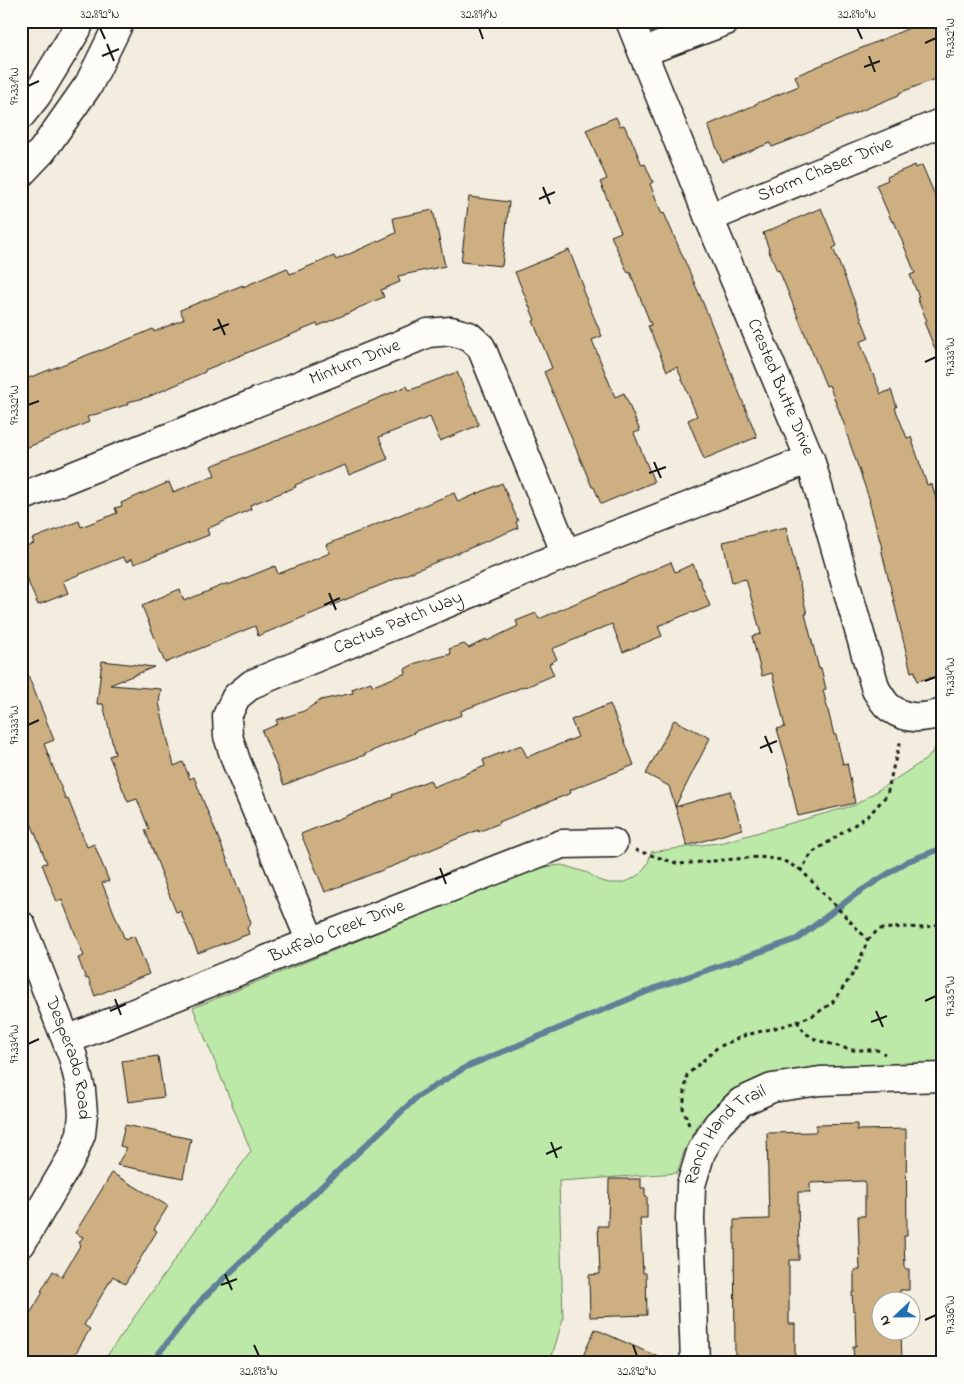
<svg xmlns="http://www.w3.org/2000/svg" width="964" height="1384" font-family="'Indie Flower',sans-serif">
	<style>
		.green { fill: #bce9a7; stroke: #6c8262 }
		.lines { fill: none; stroke-linecap: round; stroke-linejoin: round }
		.stream { stroke: #5f8198; stroke-width: 6 }
		.building { fill: #cdaf81; stroke: #1c1c1c }
		.minor-casing { stroke: #1c1c1c; stroke-width: 31 }
		.path { stroke: #1c1c1c; stroke-width: 3; stroke-dasharray: 4 4; stroke-linecap: butt }
		.minor { stroke: #fdfcf7; stroke-width: 28 }
		.ticks { fill: none; stroke: #1c1c1c; stroke-width: 2 }
		.labels { text-anchor: middle; dominant-baseline: central; stroke-width: 5; stroke-linejoin: round; paint-order: stroke }
		.street-label { font-size: 18px; fill: #1c1c1c; stroke: #fdfcf7 }
		.neatline { fill: none; stroke: #1c1c1c; stroke-width: 2 }
		.ticks-label { font-size: 12px; text-anchor: middle; fill: #1c1c1c }
	</style>
	<rect width="100%" height="100%" fill="#f3eddf"/>
	<filter id="ink" filterUnits="userSpaceOnUse"><feTurbulence type="fractalNoise" baseFrequency=".02" numOctaves="2"/><feDisplacementMap in="SourceGraphic" scale="10" xChannelSelector="R" yChannelSelector="G"/><feConvolveMatrix kernelMatrix="1 2 1 2 8 2 1 2 1" color-interpolation-filters="sRGB"/></filter>
	<g filter="url(#ink)">
		<!-- green -->
		<polygon class="green" points="943,736 943,1066 792,1071 757,1079 726,1095 701,1120 684,1152 677,1173 559,1181 563,1319 552,1356 535,1363 102,1363 251,1151 193,1008 535,868 562,865 588,873 598,880 609,883 621,883 632,879 641,873 648,863 651,852 724,842 855,805 928,758"/>
		<g class="lines">
			<!-- stream -->
			<polyline class="stream" points="151,1363 203,1298 417,1097 466,1067 658,987 797,939 856,894 908,861 943,848"/>
		</g>
		<!-- building -->
		<g class="building">
			<polygon points="926,21 943,21 943,76 899,93 899,95 793,139 772,147 770,143 722,162 708,125 755,105 755,104 799,86 795,76"/>
			<polygon points="616,117 620,126 624,125 629,136 630,136 642,165 645,164 653,182 650,184 662,214 664,213 703,303 757,437 704,459 688,420 697,416 677,367 667,371 648,326 651,325 630,272 628,273 611,236 621,232 600,182 607,179 586,130"/>
			<polygon points="915,165 916,168 922,165 943,214 942,366 924,322 927,321 917,298 919,297 910,275 915,273 894,221 892,222 876,185 888,180 887,177"/>
			<polygon points="469,197 509,202 502,266 461,262"/>
			<polygon points="821,208 837,246 833,248 869,338 860,342 881,394 891,390 897,407 895,408 907,438 911,437 927,485 932,484 943,525 935,527 943,559 943,675 917,681 915,671 911,672 881,548 882,548 869,501 870,501 845,429 846,429 829,385 826,386 779,270 777,271 768,249 769,249 763,233"/>
			<polygon points="433,210 445,266 398,276 400,282 381,290 384,297 356,309 356,310 318,326 317,324 205,370 205,372 148,397 128,402 129,404 87,417 89,422 21,450 21,381 100,350 100,351 153,329 154,332 184,319 180,310 243,285 243,287 287,268 290,274 334,256 336,260 396,233 393,218"/>
			<polygon points="569,250 584,288 582,289 602,336 592,340 615,397 624,393 640,431 634,433 654,482 601,504 594,487 592,487 544,372 552,368 533,321 535,320 515,272"/>
			<polygon points="457,372 479,425 440,441 430,417 379,437 388,459 349,475 345,465 295,485 296,487 250,505 251,509 207,529 209,535 134,564 132,559 126,562 123,557 63,581 68,593 38,605 21,565 21,548 34,543 32,539 79,521 81,527 117,513 115,508 122,506 121,503 169,482 173,492 181,489 215,475 211,466 301,431 407,386 409,390 413,389"/>
			<polygon points="502,483 518,521 516,522 518,528 258,636 255,626 165,663 142,606 147,604 147,603 180,589 184,601 228,583 228,585 275,566 278,574 330,553 326,545 370,527 454,493 458,502"/>
			<polygon points="786,527 807,614 805,614 819,669 821,668 826,689 823,690 834,735 836,735 843,764 847,763 855,803 798,816 789,776 791,776 777,729 785,727 772,673 762,676 752,636 761,634 746,579 732,582 723,542"/>
			<polygon points="671,562 675,572 693,564 710,606 693,613 692,612 658,626 662,636 623,652 612,624 552,649 557,659 549,664 554,675 526,687 525,686 461,711 462,715 413,732 414,733 365,754 365,755 324,769 284,785 262,731 278,724 276,720 304,711 321,700 353,693 352,689 371,682 373,686 406,673 405,669 416,663 451,654 449,649 464,644 469,648 486,639 487,641 518,626 516,621 536,613 539,619"/>
			<polygon points="21,660 22,660 54,740 44,744 66,800 68,799 87,847 94,844 109,881 102,883 125,940 134,936 149,974 95,996 88,978 86,979 78,958 84,956 62,900 57,902 42,864 47,863 21,798"/>
			<polygon points="102,661 154,667 110,685 161,689 159,703 174,766 183,762 190,779 194,777 202,798 231,869 251,923 247,928 249,934 198,953 180,911 176,912 161,874 162,874 145,830 149,829 137,799 128,802 109,756 115,754 103,704 97,704"/>
			<polygon points="610,704 634,765 570,790 571,793 499,822 500,823 478,832 478,830 409,859 409,860 325,892 301,834 393,797 392,795 430,780 433,787 485,766 483,760 521,745 527,757 578,737 571,720"/>
			<polygon points="674,720 710,738 675,807 730,791 742,829 687,846 669,786 646,774"/>
			<polygon points="158,1056 164,1097 128,1102 122,1061"/>
			<polygon points="857,1124 857,1130 906,1129 907,1236 904,1236 905,1269 909,1269 909,1290 900,1290 900,1302 882,1302 882,1332 901,1332 902,1362 854,1363 853,1346 856,1346 855,1311 853,1311 852,1292 854,1292 854,1270 860,1270 858,1216 865,1216 865,1181 810,1183 810,1192 798,1192 799,1260 789,1260 789,1324 795,1324 795,1363 735,1363 734,1220 769,1219 767,1133 816,1132 816,1125"/>
			<polygon points="125,1125 191,1139 183,1178 117,1165 127,1148 120,1146"/>
			<polygon points="112,1173 168,1206 154,1229 157,1231 125,1284 113,1276 84,1325 90,1329 70,1363 21,1363 21,1329 43,1292 41,1291 53,1271 62,1276 81,1244 79,1243 83,1237 75,1233"/>
			<polygon points="609,1179 641,1179 641,1188 645,1188 645,1196 647,1196 647,1218 640,1218 643,1273 646,1273 647,1315 590,1317 589,1275 600,1274 598,1226 608,1226"/>
			<polygon points="595,1329 672,1363 580,1363"/>
		</g>
		<g class="lines">
			<!-- minor casing -->
			<g class="minor-casing">
				<g id="minor">
					<path id="s1" d="M630,21L709,218L810,459L876,690C880,695 884,704 890,708C908,721 922,718 943,713"/>
					<polyline points="643,52 726,21"/>
					<polyline points="21,115 37,95 77,29 80,21"/>
					<polyline points="21,173 42,151 89,84 120,21"/>
					<path id="s2" d="M709,218L943,122"/>
					<path id="s3" d="M21,497L402,344L428,333L451,331L469,336L481,347L566,554"/>
					<path id="s4" d="M21,925L73,1057L81,1090L83,1114L81,1134L72,1157L21,1244"/>
					<path id="s5" d="M311,942L236,761L228,736L227,716L236,697L252,684L566,554L810,459"/>
					<path id="s6" d="M67,1040L311,942L562,844L613,843"/>
					<path id="s7" d="M695,1363L690,1219L691,1185L701,1152L718,1124L741,1102L772,1088L820,1081L943,1077"/>
				</g>
			</g>
			<!-- path -->
			<g class="path">
				<polyline points="21,206 31,195"/>
				<polyline points="635,850 679,864 758,857 782,860 801,870"/>
				<polyline points="868,940 879,929 907,927 924,928 943,923"/>
				<polyline points="797,1021 805,1033 817,1040 851,1050 877,1050 885,1054"/>
				<polyline points="689,1125 683,1108 687,1075 718,1047 746,1035 787,1025 814,1015 832,1003 855,971 868,940 801,870 812,853 869,815 887,795 893,768 901,740"/>
			</g>
			<!-- minor -->
			<use href="#minor" class="minor"/>
		</g>
	</g>
	<!-- ticks -->
	<path class="ticks" d="M100,28L105,39M479,28L483,39M857,28L862,39M925,43L936,38M107,44L114,61M102,56L119,49M869,56L875,72M864,67L880,61M28,86L39,81M543,187L550,204M539,199L555,192M218,319L225,335M213,330L229,324M925,362L936,357M28,405L39,401M654,462L661,478M649,473L666,467M329,593L336,610M324,605L340,598M925,681L936,677M28,725L39,720M765,736L772,753M760,748L777,741M440,868L446,884M435,879L451,873M115,999L121,1015M925,1001L936,996M110,1011L126,1004M876,1011L883,1027M871,1022L887,1016M28,1044L39,1039M551,1142L557,1158M546,1154L562,1147M225,1274L232,1290M221,1285L237,1279M925,1320L936,1315M254,1345L259,1356M633,1345L637,1356"/>
	<g class="labels">
		<!-- street labels -->
		<g class="street-label">
			<text stroke="none"><textPath href="#s2" startOffset="126">Storm Chaser Drive</textPath></text>
			<text stroke="none"><textPath href="#s3" startOffset="360">Minturn Drive</textPath></text>
			<text stroke="none"><textPath href="#s1" startOffset="396">Crested Butte Drive</textPath></text>
			<text stroke="none"><textPath href="#s5" startOffset="442">Cactus Patch Way</textPath></text>
			<text stroke="none"><textPath href="#s6" startOffset="291">Buffalo Creek Drive</textPath></text>
			<text stroke="none"><textPath href="#s4" startOffset="142">Desperado Road</textPath></text>
			<text stroke="none"><textPath href="#s7" startOffset="241">Ranch Hand Trail</textPath></text>
		</g>
	</g>
	<!-- margin -->
	<rect width="964" height="1384" fill="none" stroke="#fdfcf7" stroke-width="55"/>
	<!-- north arrow -->
	<g transform="translate(896 1316) rotate(248)"><circle r="24" fill="#fdfcf7" stroke="#a3a29f"/>
	<path d="M0-4L9 19L0 12L-9 19Z" fill="#1f6fb2"/>
	<text y="-8" font-size="14" font-weight="bold" text-anchor="middle" fill="#1c1c1c">N</text>
	</g>
	<rect x="28" y="28" width="908" height="1328" class="neatline"/>
	<g class="ticks-label">
		<text x="100" y="18">32.892°N</text>
		<text x="479" y="18">32.891°N</text>
		<text x="857" y="18">32.890°N</text>
		<text transform="translate(950 38) rotate(-90)" y="4">97.332°W</text>
		<text transform="translate(14 86) rotate(-90)" y="4">97.331°W</text>
		<text transform="translate(950 357) rotate(-90)" y="4">97.333°W</text>
		<text transform="translate(14 405) rotate(-90)" y="4">97.332°W</text>
		<text transform="translate(950 677) rotate(-90)" y="4">97.334°W</text>
		<text transform="translate(14 725) rotate(-90)" y="4">97.333°W</text>
		<text transform="translate(950 996) rotate(-90)" y="4">97.335°W</text>
		<text transform="translate(14 1044) rotate(-90)" y="4">97.334°W</text>
		<text transform="translate(950 1315) rotate(-90)" y="4">97.336°W</text>
		<text x="259" y="1375">32.893°N</text>
		<text x="637" y="1375">32.892°N</text>
	</g>
</svg>
